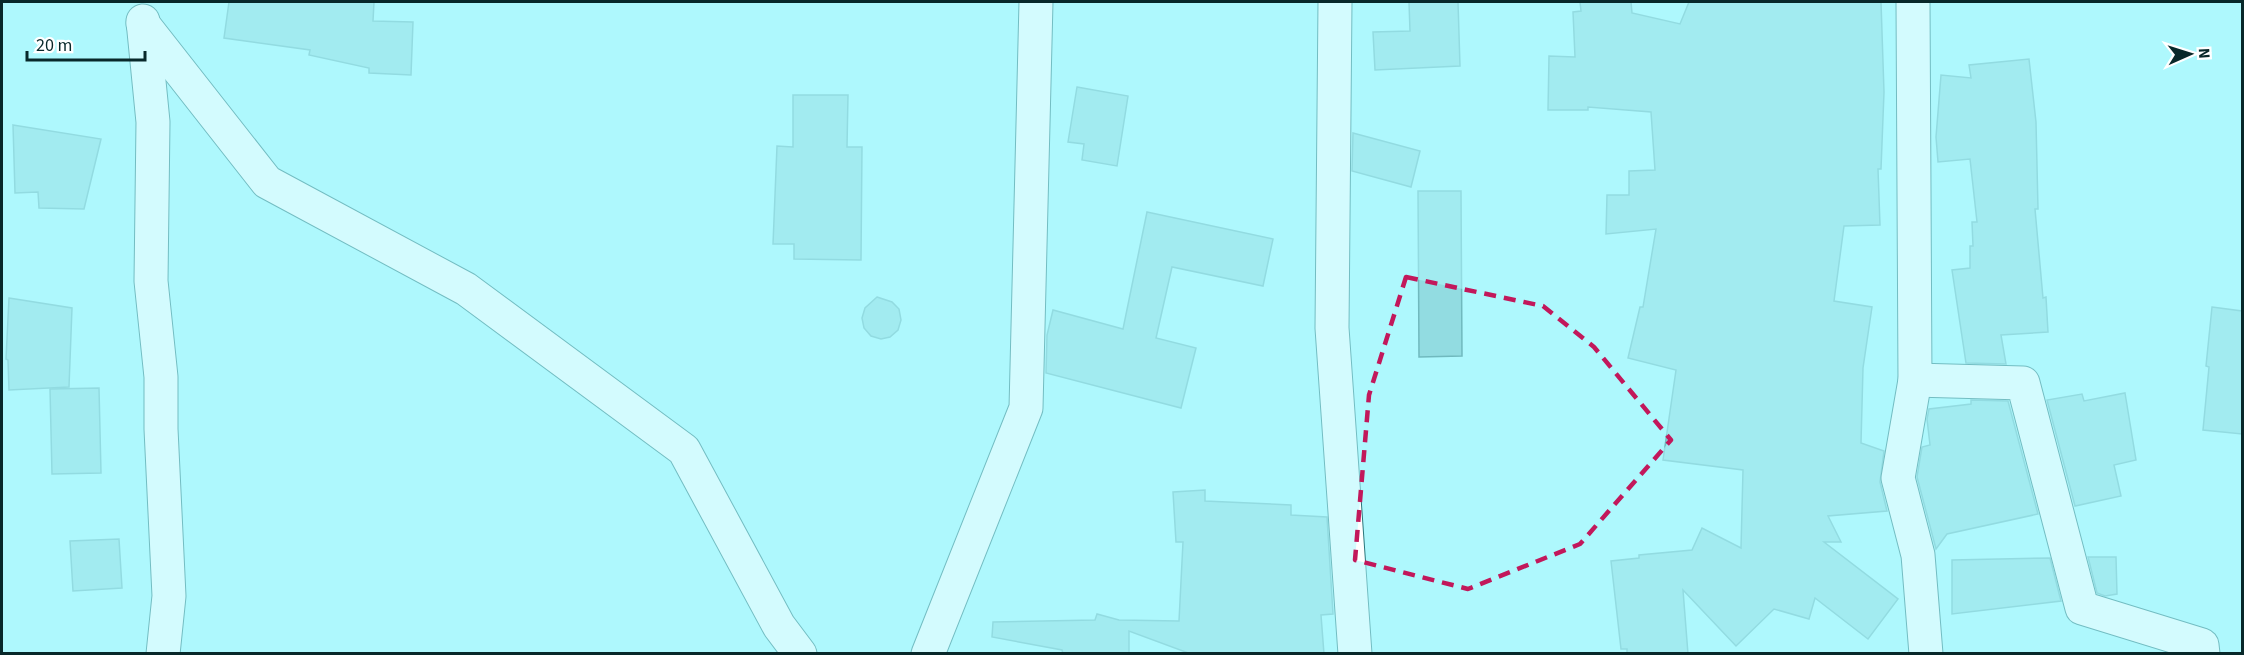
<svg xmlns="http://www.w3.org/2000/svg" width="2244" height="655" font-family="'Source Sans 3',sans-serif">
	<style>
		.building { fill: #92dce1; stroke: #70b9be; stroke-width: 1.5 }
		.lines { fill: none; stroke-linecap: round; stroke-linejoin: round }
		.minor-casing { stroke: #2a767b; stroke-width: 35 }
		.minor { stroke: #fff; stroke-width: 33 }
		.marked { fill: none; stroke: #c2185b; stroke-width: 4.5; stroke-dasharray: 12 8; stroke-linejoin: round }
	</style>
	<rect width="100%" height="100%" fill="#aef8fd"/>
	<!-- building -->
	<g class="building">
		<polygon points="229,2 374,2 373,21 413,22 411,75 369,73 369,68 309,55 310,50 224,38"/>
		<polygon points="1409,2 1458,2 1460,66 1375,70 1373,32 1410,31"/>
		<polygon points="1580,2 1631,2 1632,13 1680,24 1689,2 1881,2 1884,92 1881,169 1878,169 1880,225 1844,226 1834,301 1872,307 1863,368 1861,443 1884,451 1880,482 1887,511 1828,516 1841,542 1824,542 1898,599 1868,639 1815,598 1809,619 1774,609 1736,646 1683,590 1688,654 1627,654 1627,649 1621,649 1611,561 1639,558 1639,555 1692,550 1702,528 1741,548 1743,470 1663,460 1676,370 1628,358 1640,307 1643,307 1656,229 1606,234 1607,195 1629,195 1629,171 1655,170 1651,112 1588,107 1588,110 1548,110 1549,56 1575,57 1573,12 1581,11"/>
		<polygon points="2029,59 2036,122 2038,209 2035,209 2043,298 2046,297 2048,332 2001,335 2006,364 1966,363 1952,270 1970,268 1970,246 1973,246 1972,222 1977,222 1970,159 1938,162 1936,137 1941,75 1971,78 1969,65"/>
		<polygon points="1077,87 1128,96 1117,166 1082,160 1084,144 1068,142"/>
		<polygon points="793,95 848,95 847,147 862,147 861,260 794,259 794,244 773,244 777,146 793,147"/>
		<polygon points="13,125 101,139 84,209 39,208 38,192 15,193"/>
		<polygon points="1353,133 1420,151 1411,187 1352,171"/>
		<polygon points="1418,191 1461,191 1462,356 1419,357"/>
		<polygon points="1147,212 1273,239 1263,286 1172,267 1156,338 1196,348 1181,408 1046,373 1047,335 1053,310 1123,329"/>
		<polygon points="877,297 892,302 899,309 901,320 898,330 890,337 881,339 871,336 864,328 862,318 865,308"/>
		<polygon points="9,298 72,308 69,387 9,390 8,360 6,359"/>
		<polygon points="2212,307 2242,311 2242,434 2203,430 2209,367 2206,366"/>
		<polygon points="99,388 101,473 52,474 50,389"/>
		<polygon points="2125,393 2136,460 2114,465 2121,496 2075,506 2047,400 2082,394 2084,401"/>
		<polygon points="1971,400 2008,401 2038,514 1947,534 1936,549 1917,477 1922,447 1930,445 1927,419 1929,409 1971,404"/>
		<polygon points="1205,490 1205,501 1291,505 1291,515 1327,517 1333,614 1321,615 1324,654 1191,654 1129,631 1129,654 1063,654 1062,650 992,637 993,622 1095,620 1097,614 1119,620 1179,621 1183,542 1176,542 1173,492"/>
		<polygon points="119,539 122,588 73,591 70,541"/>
		<polygon points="2088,557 2116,557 2117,594 2105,596 2097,593"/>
		<polygon points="2050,558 2061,601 1952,614 1952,560"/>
	</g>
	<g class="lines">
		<!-- minor casing -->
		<g class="minor-casing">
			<g id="minor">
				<polyline points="1335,2 1332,328 1355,654"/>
				<polyline points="1913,2 1915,380 1898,478 1918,555 1926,654"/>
				<polyline points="143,21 153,122 151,281 161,377 161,429 169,596 163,654"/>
				<polyline points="143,24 267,182 466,289 684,450 779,626 800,654"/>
				<polyline points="1915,380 2023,383 2082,608 2202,645 2203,654"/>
				<polyline points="928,654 1026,408 1036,2"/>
			</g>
		</g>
		<!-- minor -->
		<use href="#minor" class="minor"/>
	</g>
	<!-- marked area -->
	<path d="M0 0H2244V655H0ZM1406,277L1543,306L1594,347L1671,440L1580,544L1468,589L1355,560L1369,395Z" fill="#aef8fd" fill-opacity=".55" fill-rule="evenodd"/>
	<path class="marked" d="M1406,277L1543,306L1594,347L1671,440L1580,544L1468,589L1355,560L1369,395Z"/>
	<!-- border -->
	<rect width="2244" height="655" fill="none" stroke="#08282a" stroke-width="6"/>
	<!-- north arrow -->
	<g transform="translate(2190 54) rotate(87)" stroke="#ffffff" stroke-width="4.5" paint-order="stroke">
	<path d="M0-4.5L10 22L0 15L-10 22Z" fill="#08282a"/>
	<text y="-9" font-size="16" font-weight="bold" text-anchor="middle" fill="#08282a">N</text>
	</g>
	<!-- scale -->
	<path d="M27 51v9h118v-9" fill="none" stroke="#08282a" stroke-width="3"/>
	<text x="36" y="51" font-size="18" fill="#08282a" stroke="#ffffff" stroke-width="4.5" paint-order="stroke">20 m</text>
</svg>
